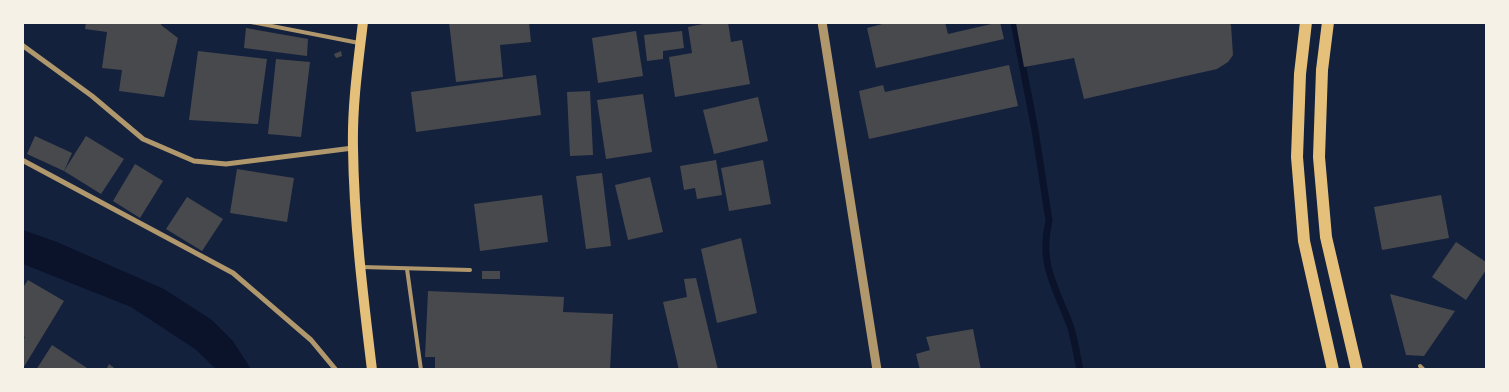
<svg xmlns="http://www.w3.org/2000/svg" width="1509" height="392" font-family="'Work Sans',sans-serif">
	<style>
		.water { fill: #0b132b }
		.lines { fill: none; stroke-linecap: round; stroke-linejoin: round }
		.stream { stroke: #0b132b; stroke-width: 7 }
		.building { fill: #48494c }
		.service { stroke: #b1986c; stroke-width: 4 }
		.minor { stroke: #b1986c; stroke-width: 5 }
		.tertiary { stroke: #b1986c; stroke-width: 9 }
		.secondary { stroke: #e5c07b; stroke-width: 10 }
		.primary { stroke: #e5c07b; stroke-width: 12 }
	</style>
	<rect width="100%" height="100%" fill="#14213d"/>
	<!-- water -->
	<polygon class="water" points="23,230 57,242 164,289 212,320 233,341 251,369 216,369 195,349 131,307 23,264"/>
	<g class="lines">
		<!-- stream -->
		<path class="stream" d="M1014,22L1035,130L1049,221C1038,265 1057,289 1071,328C1075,342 1077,356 1080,370"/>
	</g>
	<!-- building -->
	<g class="building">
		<polygon points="86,22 161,22 161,25 178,38 164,97 119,91 122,70 102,68 107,32 85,29"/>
		<polygon points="449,22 529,22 531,42 500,45 503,77 456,82"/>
		<polygon points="713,22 728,22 731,42 742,40 750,84 675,97 669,57 692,53 688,27"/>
		<polygon points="890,22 945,22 948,34 1000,22 1004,39 876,68 867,28"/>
		<polygon points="1021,22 1229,22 1231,25 1233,55 1228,62 1217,69 1084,99 1074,58 1024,67 1016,23"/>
		<polygon points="246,28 308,39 307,56 244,48"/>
		<polygon points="636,31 643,76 598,83 592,38"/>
		<polygon points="682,31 684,48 663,51 663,59 647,61 644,35"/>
		<polygon points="198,51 267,59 258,124 189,120"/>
		<polygon points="341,51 342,56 336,58 334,54"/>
		<polygon points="276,59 310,62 301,137 268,134"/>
		<polygon points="1009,65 1018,106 869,139 859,91 883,85 885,92"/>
		<polygon points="536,75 541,115 416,132 411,92"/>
		<polygon points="590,91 593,155 570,156 567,92"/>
		<polygon points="643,94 652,152 606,159 597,100"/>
		<polygon points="758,97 768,141 714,154 703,110"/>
		<polygon points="35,136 72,153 64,171 27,154"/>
		<polygon points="86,136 124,159 101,194 64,171"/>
		<polygon points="716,160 722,195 697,199 695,188 684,190 680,166"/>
		<polygon points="763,160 771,204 729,211 721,168"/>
		<polygon points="135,164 163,181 140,218 113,201"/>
		<polygon points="237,169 294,178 287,222 230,213"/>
		<polygon points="602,173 611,246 586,249 576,176"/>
		<polygon points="650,177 663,232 628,240 615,185"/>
		<polygon points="542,195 548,242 480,251 474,204"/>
		<polygon points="1441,195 1449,238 1382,250 1374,207"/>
		<polygon points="187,197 223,219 202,251 166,229"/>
		<polygon points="741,238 757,313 717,323 701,249"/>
		<polygon points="1456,242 1486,262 1486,270 1466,300 1432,277"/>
		<rect x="482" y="271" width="18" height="8"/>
		<polygon points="696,278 718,370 679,370 663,302 687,297 684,279"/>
		<polygon points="28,280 64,301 22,370 22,341 25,337 22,336 22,289"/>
		<polygon points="428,291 564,297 563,312 613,314 610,370 435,370 435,357 425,357"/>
		<polygon points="1390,294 1455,311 1424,356 1406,355"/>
		<polygon points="973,329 981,370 920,370 916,354 930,350 926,337"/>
		<polygon points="52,345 90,370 36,370"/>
		<polygon points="109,364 117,370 106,370"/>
	</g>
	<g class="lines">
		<!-- service -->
		<g class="service">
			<polyline points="251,22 359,43"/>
			<polyline points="362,267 470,270"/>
			<polyline points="407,269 421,370"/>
			<polyline points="1420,366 1424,370"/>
		</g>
		<!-- minor -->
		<g class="minor">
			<polyline points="22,45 92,96 143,139 194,161 226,164 353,148"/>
			<polyline points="22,160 233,273 311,340 336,370"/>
		</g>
		<!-- tertiary -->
		<polyline class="tertiary" points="822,22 877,370"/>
		<!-- secondary -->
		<path class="secondary" d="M363,22C358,64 352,106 353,148C354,222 363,296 372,370"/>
		<!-- primary -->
		<g class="primary">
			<polyline points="1306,22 1300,74 1297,157 1304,241 1333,370"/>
			<polyline points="1328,22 1322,70 1319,157 1326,237 1357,370"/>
		</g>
	</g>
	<!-- border -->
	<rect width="1509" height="392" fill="none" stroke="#f6f1e7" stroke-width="48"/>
</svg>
